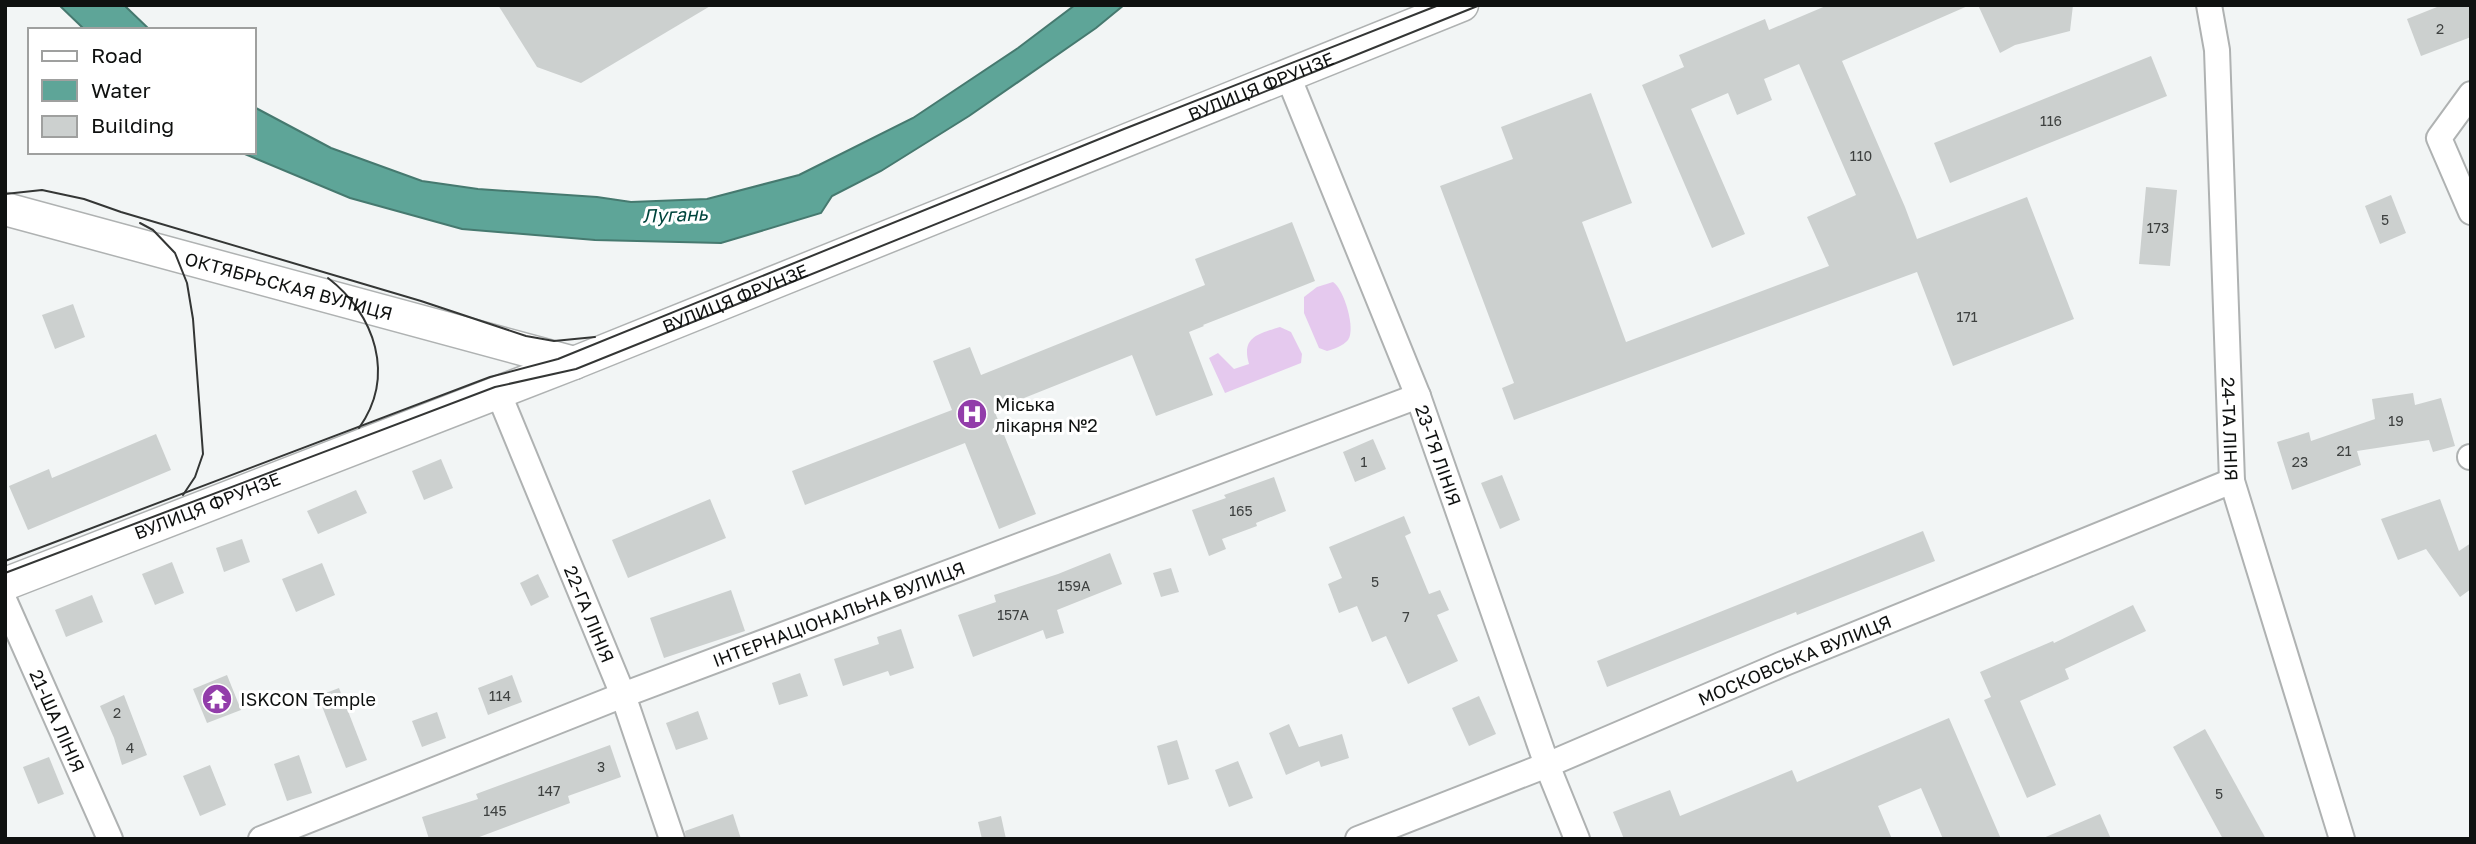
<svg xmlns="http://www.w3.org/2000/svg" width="2476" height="844" font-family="'Golos Text',sans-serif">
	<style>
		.green { fill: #e5c9ee }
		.water { fill: #5ea598; stroke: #46796f; stroke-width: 2 }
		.building { fill: #ccd0cf }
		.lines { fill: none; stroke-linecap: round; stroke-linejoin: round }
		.minor-casing { stroke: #afb2b2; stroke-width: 28 }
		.tertiary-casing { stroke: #afb2b2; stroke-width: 35 }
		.minor { stroke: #fff; stroke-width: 24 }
		.tertiary { stroke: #fff; stroke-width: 32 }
		.tram { stroke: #343635; stroke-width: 2 }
		.labels { text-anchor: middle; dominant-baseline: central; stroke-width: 6; stroke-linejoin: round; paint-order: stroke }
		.number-label { font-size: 14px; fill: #3e4140 }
		.street-label { font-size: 18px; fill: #0f1110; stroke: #fff }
		.poi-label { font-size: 18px; fill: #0f1110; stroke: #fff; text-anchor: start }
		.water-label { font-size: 19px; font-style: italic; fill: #00453c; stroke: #fff }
	</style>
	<rect width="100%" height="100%" fill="#f2f5f5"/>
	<!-- green -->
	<g class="green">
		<path d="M1333,282C1344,289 1356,329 1348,340C1343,346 1334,349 1327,351L1319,348L1304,313V297L1317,287Z"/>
		<path d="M1280,327L1291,332L1302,354L1301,363L1225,393L1209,358L1218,353L1234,369L1249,364C1241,337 1258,334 1280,327Z"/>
	</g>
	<!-- water -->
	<g class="water">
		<polygon points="59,5 124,5 150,30 85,30"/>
		<polygon points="1075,5 1124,5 1096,28 969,116 881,171 832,196 821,213 721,243 595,240 462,229 350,198 240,152 254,152 254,107 331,148 422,181 478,189 597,197 631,202 707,199 799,175 913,118 1018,48"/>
	</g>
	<!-- building -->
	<g class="building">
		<polygon points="498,5 712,5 581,83 537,67"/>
		<polygon points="1828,5 1970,5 1842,61 1905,207 1917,239 2027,197 2074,319 1953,366 1917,272 1514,420 1502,388 1514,383 1440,186 1513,159 1501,127 1591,93 1632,203 1582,222 1626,342 1829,266 1807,217 1856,195 1799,64 1764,79 1772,100 1737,115 1728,93 1691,109 1745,234 1712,248 1642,85 1684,67 1679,55 1765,19 1769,30"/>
		<polygon points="1978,5 2073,5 2070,31 2015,45 2000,53"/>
		<polygon points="2442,5 2471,5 2471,37 2421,56 2407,19"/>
		<polygon points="2151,56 2167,96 1950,183 1934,143"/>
		<polygon points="2146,187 2177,190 2170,266 2139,264"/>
		<polygon points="2391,195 2406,233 2380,244 2365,206"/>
		<polygon points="1292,222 1315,281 1203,325 1204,326 1189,332 1213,395 1156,416 1132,355 994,410 1036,514 999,529 965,443 805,505 792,471 952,410 933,361 970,347 981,375 1205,285 1195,259"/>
		<polygon points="73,304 85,337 55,349 42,315"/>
		<polygon points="2413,393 2415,405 2441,398 2455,446 2433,452 2429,440 2357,451 2361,465 2292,490 2277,442 2309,432 2311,441 2375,419 2372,399"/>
		<polygon points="156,434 171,470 28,530 9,486 49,469 52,478"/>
		<polygon points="1373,439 1386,469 1355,482 1343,452"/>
		<polygon points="441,459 453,488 424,500 412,471"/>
		<polygon points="1502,475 1520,520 1500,529 1481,483"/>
		<polygon points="1274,477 1286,511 1256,523 1257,526 1222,539 1226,549 1209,556 1192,510 1226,498 1224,495"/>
		<polygon points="356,490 367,513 318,534 307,511"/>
		<polygon points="710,499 726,538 628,578 612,540"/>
		<polygon points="2440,499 2459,551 2471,543 2471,589 2460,597 2426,549 2398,560 2381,519"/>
		<polygon points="1404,516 1411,533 1405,536 1429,594 1440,590 1449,610 1437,615 1458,661 1408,684 1386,636 1372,642 1357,606 1339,613 1328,584 1342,578 1329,547"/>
		<polygon points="1923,531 1935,561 1797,615 1796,612 1607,687 1597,661"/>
		<polygon points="242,539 250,562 224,572 216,548"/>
		<polygon points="1110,553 1122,584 1057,610 1064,633 1046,639 1043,630 973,657 958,615 996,602 994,595 1058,574"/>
		<polygon points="172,562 184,593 155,605 142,574"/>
		<polygon points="322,563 335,595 296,612 282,579"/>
		<polygon points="1171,568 1179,592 1161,597 1153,573"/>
		<polygon points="538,574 549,597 531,606 520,583"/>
		<polygon points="731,590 745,631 664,658 650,618"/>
		<polygon points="92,595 103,622 66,637 55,610"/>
		<polygon points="2133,605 2146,631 2065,669 2069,679 2020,701 2056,785 2027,798 1984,700 1991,697 1980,672 2053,641 2054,643"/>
		<polygon points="901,629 914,668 890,676 888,671 843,686 834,659 879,644 877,637"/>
		<polygon points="800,673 808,696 779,705 772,683"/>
		<polygon points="227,675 241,710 207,723 193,689"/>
		<polygon points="512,675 522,702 488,715 478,688"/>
		<polygon points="339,688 367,760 346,768 318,696"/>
		<polygon points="124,695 147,755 122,765 114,738 100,706"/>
		<polygon points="1479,696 1496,734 1469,746 1452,708"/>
		<polygon points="698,711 708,739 676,750 666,723"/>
		<polygon points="437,712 446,738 422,747 412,721"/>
		<polygon points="1949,718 2001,839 1943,839 1921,788 1878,806 1892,839 1624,839 1613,812 1670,790 1680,816 1792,770 1797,782"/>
		<polygon points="1289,724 1299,747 1342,734 1349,758 1321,767 1319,761 1286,775 1269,733"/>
		<polygon points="2205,729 2266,839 2223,839 2173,747"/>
		<polygon points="1177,740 1189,779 1168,785 1157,746"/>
		<polygon points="610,745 621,777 568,796 570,803 474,839 429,839 422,817 478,799 476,794"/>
		<polygon points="299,755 312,793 287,801 274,764"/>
		<polygon points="49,757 64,794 38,804 23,767"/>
		<polygon points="1238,761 1253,798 1229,807 1215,770"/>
		<polygon points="210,765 226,805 200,816 183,776"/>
		<polygon points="733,814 741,839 686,839 685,831"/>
		<polygon points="2100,814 2111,839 2041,839"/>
		<polygon points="1001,816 1006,839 982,839 978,822"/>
	</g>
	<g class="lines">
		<!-- minor casing -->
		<g class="minor-casing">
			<g id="minor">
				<path id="s1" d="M2209,5L2217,50L2232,481L2342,839"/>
				<path id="s2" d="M1288,76L1418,396L1547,765L1577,839"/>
				<polyline points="2471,94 2439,138 2471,212"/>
				<path id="s3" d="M498,392L623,695L672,839"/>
				<polyline points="2470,457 2471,457"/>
				<path id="s4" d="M5,602L110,839"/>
				<path id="s5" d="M261,839L623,695L1418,396"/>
				<path id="s6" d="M1358,839L1547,765L1785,663L2232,481"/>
			</g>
		</g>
		<!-- tertiary casing -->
		<g class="tertiary-casing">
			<g id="tertiary">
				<path id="s7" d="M5,209L574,363"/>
				<path id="s8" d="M5,584L574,363L1462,5"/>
			</g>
		</g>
		<!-- minor -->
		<use href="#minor" class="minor"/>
		<!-- tertiary -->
		<use href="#tertiary" class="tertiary"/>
		<!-- tram -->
		<g class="tram">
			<polyline points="5,194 42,190 84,199 121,212 421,301 526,336 554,341 595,337"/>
			<polyline points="140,223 153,230 175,253 187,283 193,319 203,454 195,477 183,495"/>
			<path d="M328,278C375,314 396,376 359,428"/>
			<polyline points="5,561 490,377 558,359 1124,129 1439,5"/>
			<polyline points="5,573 495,387 576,369 1480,5"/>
		</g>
	</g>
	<!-- icons -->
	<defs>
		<g id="hospital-disc" transform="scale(1.575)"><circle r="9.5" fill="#923daa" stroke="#fff"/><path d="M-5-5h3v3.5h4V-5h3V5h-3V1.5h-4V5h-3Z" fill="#fff"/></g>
		<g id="temple-disc" transform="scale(1.575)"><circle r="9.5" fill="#923daa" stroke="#fff"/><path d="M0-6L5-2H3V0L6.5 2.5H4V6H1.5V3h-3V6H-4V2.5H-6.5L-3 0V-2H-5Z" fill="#fff"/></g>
	</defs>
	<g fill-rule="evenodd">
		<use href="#hospital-disc" x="972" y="414"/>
		<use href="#temple-disc" x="217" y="699"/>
	</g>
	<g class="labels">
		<!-- number labels -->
		<g class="number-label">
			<text x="2440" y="28">2</text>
			<text x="2051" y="120">116</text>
			<text x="1861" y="155">110</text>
			<text x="2385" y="219">5</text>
			<text x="2158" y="227">173</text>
			<text x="1967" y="316">171</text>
			<text x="2396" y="420">19</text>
			<text x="2344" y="450">21</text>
			<text x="1364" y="461">1</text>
			<text x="2300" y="461">23</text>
			<text x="1241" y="510">165</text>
			<text x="1375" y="581">5</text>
			<text x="1074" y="585">159А</text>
			<text x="1013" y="614">157А</text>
			<text x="1406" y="616">7</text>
			<text x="500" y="695">114</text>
			<text x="117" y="712">2</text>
			<text x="130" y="747">4</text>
			<text x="601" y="766">3</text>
			<text x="549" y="790">147</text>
			<text x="2219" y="793">5</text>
			<text x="495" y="810">145</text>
		</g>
		<!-- street labels -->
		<g class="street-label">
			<text stroke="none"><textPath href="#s8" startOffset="1351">ВУЛИЦЯ ФРУНЗЕ</textPath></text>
			<text stroke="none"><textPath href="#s7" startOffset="294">ОКТЯБРЬСКАЯ ВУЛИЦЯ</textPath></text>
			<text stroke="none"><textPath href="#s8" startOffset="784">ВУЛИЦЯ ФРУНЗЕ</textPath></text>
			<text stroke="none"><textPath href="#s1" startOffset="425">24-ТА ЛІНІЯ</textPath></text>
			<text stroke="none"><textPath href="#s2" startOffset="408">23-ТЯ ЛІНІЯ</textPath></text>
			<text stroke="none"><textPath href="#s8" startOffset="217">ВУЛИЦЯ ФРУНЗЕ</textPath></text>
			<text stroke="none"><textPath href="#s3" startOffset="240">22-ГА ЛІНІЯ</textPath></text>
			<text stroke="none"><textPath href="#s5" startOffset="620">ІНТЕРНАЦІОНАЛЬНА ВУЛИЦЯ</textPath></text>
			<text stroke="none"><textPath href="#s6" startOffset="472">МОСКОВСЬКА ВУЛИЦЯ</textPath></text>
			<text stroke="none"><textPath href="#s4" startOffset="130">21-ША ЛІНІЯ</textPath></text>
		</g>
		<!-- poi labels -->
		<g class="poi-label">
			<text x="995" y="404">Міська<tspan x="995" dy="21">лікарня №2</tspan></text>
			<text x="240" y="699">ISKCON Temple</text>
		</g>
		<!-- water labels -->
		<g class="water-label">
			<text transform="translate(675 214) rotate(-2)">Лугань</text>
		</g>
	</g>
	<!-- border -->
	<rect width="2476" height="844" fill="none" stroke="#0f1110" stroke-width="14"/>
	<!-- legend -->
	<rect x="28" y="28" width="228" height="126" fill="#ffffff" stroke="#9fa09f" stroke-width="2"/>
	<rect x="42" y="51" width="35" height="10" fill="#ffffff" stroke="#9fa09f" stroke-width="2"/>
	<text x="91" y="63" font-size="21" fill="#0f1110">Road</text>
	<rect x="42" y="80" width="35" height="21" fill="#5ea598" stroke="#9fa09f" stroke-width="2"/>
	<text x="91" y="98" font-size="21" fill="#0f1110">Water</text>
	<rect x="42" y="116" width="35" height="21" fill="#ccd0cf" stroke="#9fa09f" stroke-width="2"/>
	<text x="91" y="133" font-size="21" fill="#0f1110">Building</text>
</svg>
